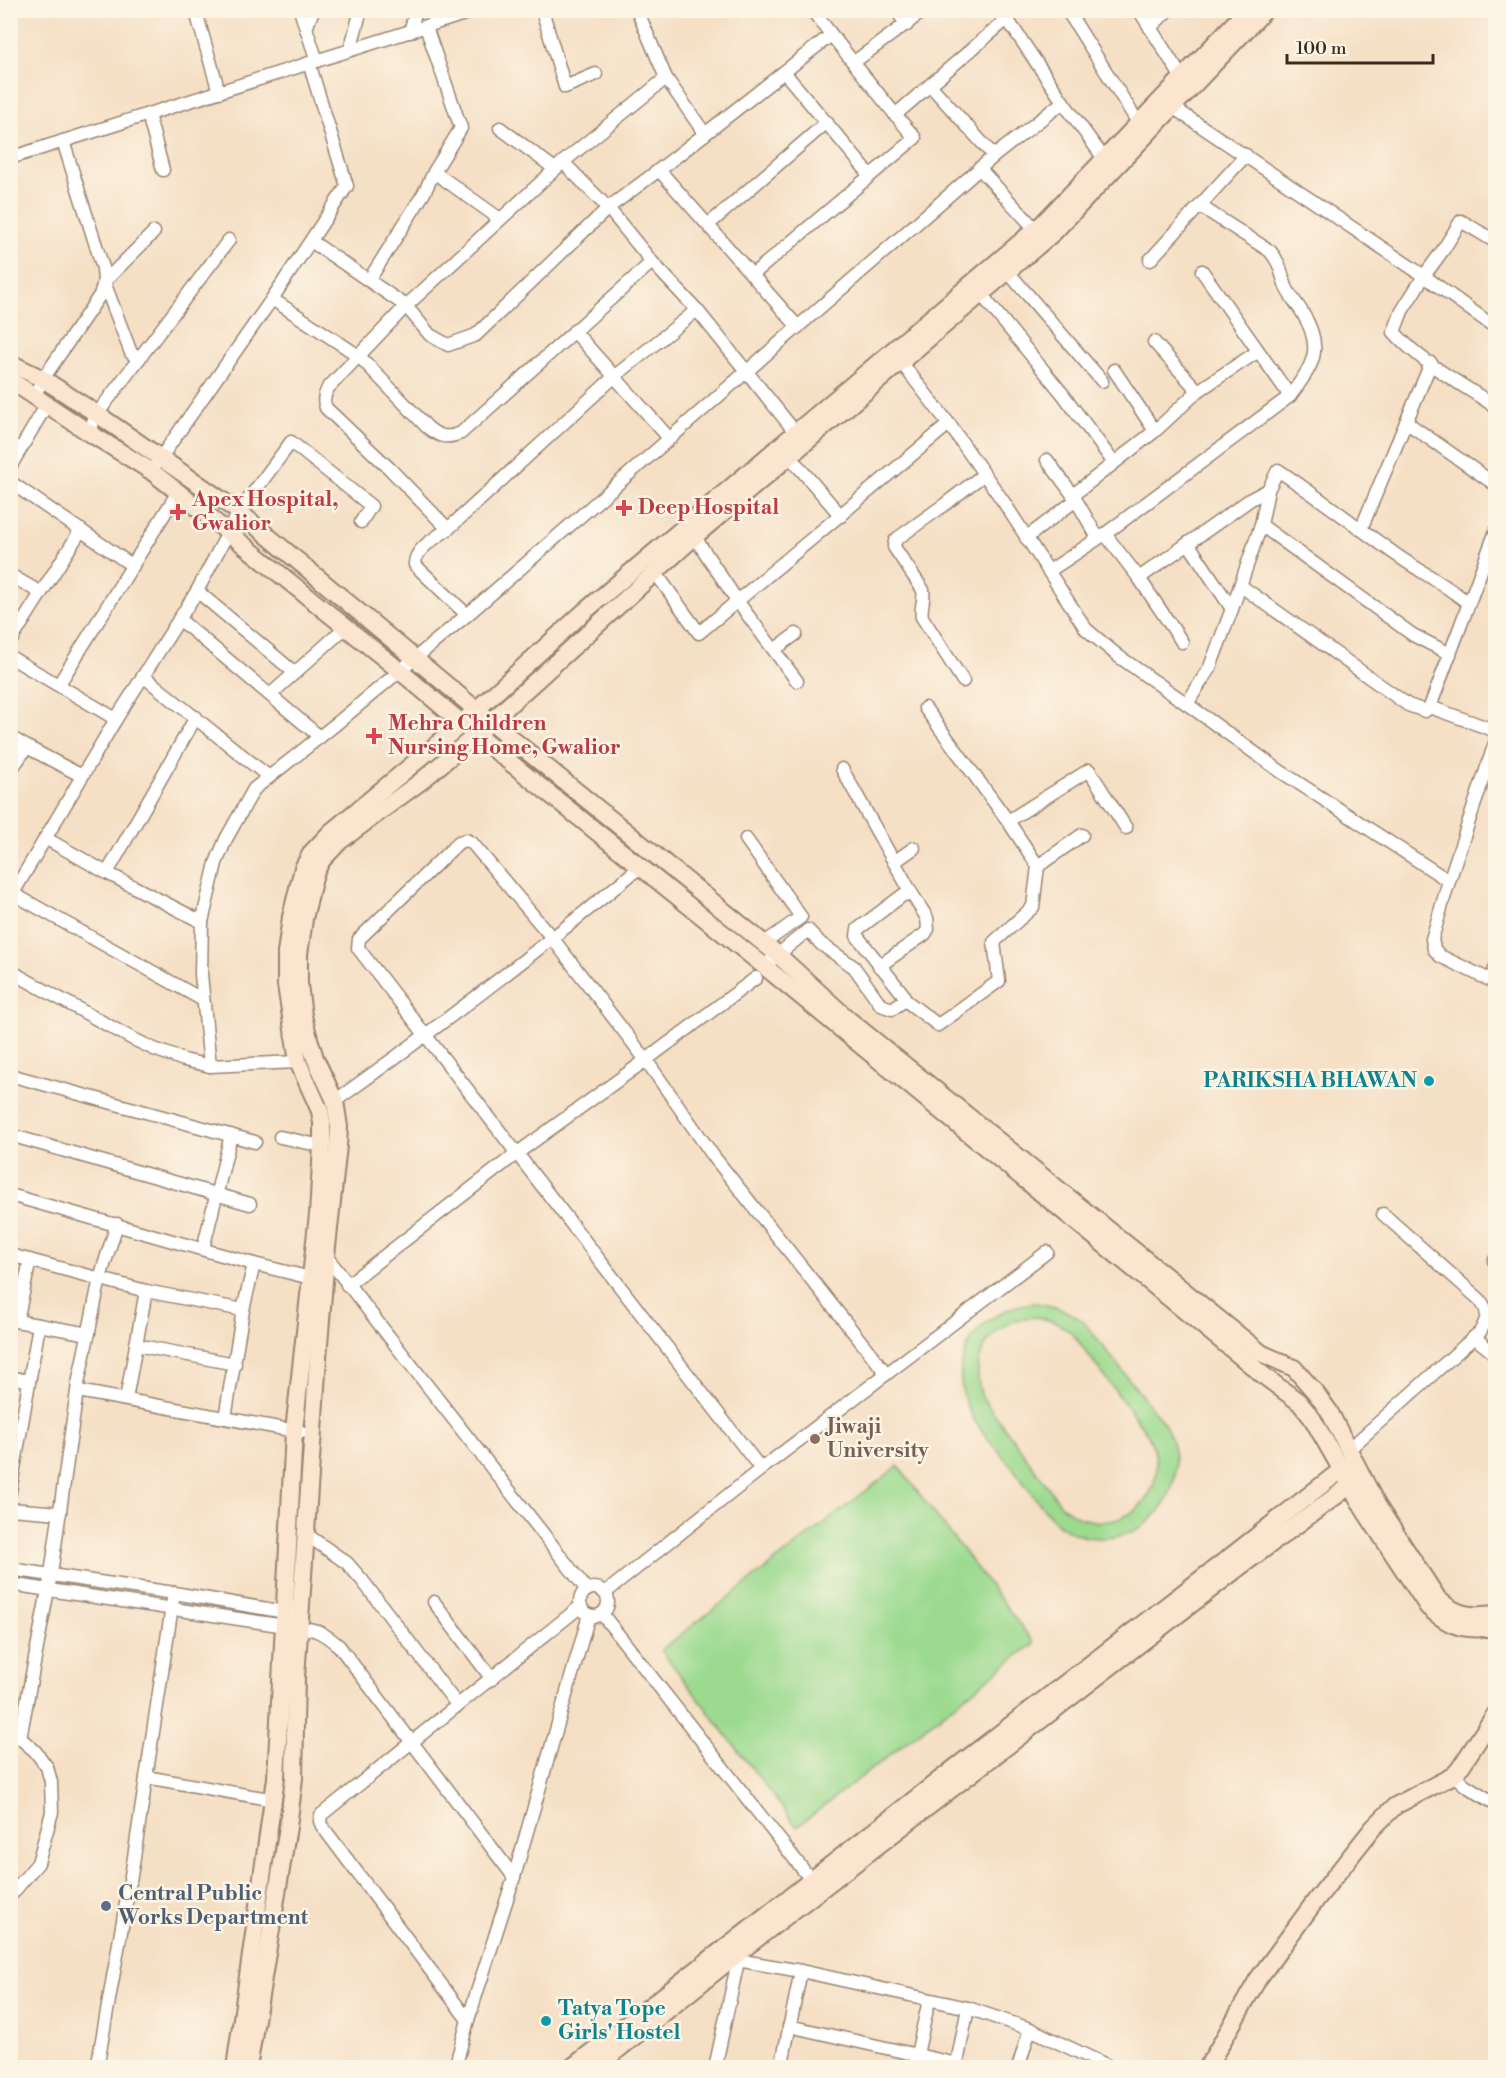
<svg xmlns="http://www.w3.org/2000/svg" width="1506" height="2078" font-family="'Libre Bodoni',serif">
	<style>
		.green { fill: #9cda90; stroke: #6c8257; stroke-width: 1.5; fill-rule: evenodd }
		.lines { fill: none; stroke-linecap: round; stroke-linejoin: round }
		.street-casing { stroke: #988472; stroke-width: 15 }
		.secondary-casing { stroke: #988472; stroke-width: 20 }
		.street { stroke: #fff; stroke-width: 12 }
		.secondary { stroke: #fbe5cf; stroke-width: 16 }
		.health-dot { fill: #e0444e; stroke: #fcf5e5; stroke-width: 2 }
		.culture-dot { fill: #0f9aa8; stroke: #fcf5e5; stroke-width: 2 }
		.education-dot { fill: #8d6e63; stroke: #fcf5e5; stroke-width: 2 }
		.service-dot { fill: #5c6f8a; stroke: #fcf5e5; stroke-width: 2 }
		.labels { text-anchor: middle; dominant-baseline: central; stroke-width: 5; stroke-linejoin: round; paint-order: stroke }
		.health-label { font-size: 21px; font-weight: bold; fill: #be3a42; stroke: #fcf5e5; text-anchor: start }
		.culture-label { font-size: 21px; font-weight: bold; fill: #0d838f; stroke: #fcf5e5; text-anchor: end }
		.education-label { font-size: 21px; font-weight: bold; fill: #785e54; stroke: #fcf5e5; text-anchor: start }
		.service-label { font-size: 21px; font-weight: bold; fill: #4e5e75; stroke: #fcf5e5; text-anchor: start }
	</style>
	<rect width="100%" height="100%" fill="#fcf5e5"/>
	<filter id="ink" filterUnits="userSpaceOnUse"><feTurbulence type="fractalNoise" baseFrequency=".0167" numOctaves="2"/><feDisplacementMap in="SourceGraphic" scale="12" xChannelSelector="R" yChannelSelector="G"/><feConvolveMatrix kernelMatrix="1 2 1 2 8 2 1 2 1" color-interpolation-filters="sRGB"/></filter>
	<filter id="wash" filterUnits="userSpaceOnUse"><feTurbulence type="fractalNoise" baseFrequency=".008" numOctaves="4" result="noise"/><feDisplacementMap in="SourceGraphic" scale="24" xChannelSelector="R" yChannelSelector="G"/><feGaussianBlur stdDeviation="1.35" result="paint"/><feColorMatrix in="noise" values="0 0 0 0 0 0 0 0 0 0 0 0 0 0 0 0 0 1.4 0 .05"/><feComposite in="paint" operator="in"/></filter>
	<g filter="url(#wash)">
		<rect width="100%" height="100%" fill="#f5dfc5"/>
		<!-- green -->
		<g class="green">
			<path d="M1032,1303C1052,1304 1067,1310 1083,1321L1165,1425C1179,1452 1180,1482 1162,1507C1139,1541 1085,1550 1054,1520C1038,1504 1025,1484 1012,1467C996,1447 975,1427 966,1404C947,1354 982,1309 1032,1303ZM1037,1317L1056,1322L1072,1333L1146,1432C1183,1492 1114,1551 1061,1505L982,1397C967,1355 993,1319 1037,1317Z"/>
			<polygon points="898,1466 1034,1643 797,1827 661,1650"/>
		</g>
	</g>
	<g filter="url(#ink)">
		<g class="lines">
			<!-- street casing -->
			<g class="street-casing">
				<g id="street">
					<polyline points="300,10 317,61"/>
					<polyline points="542,10 565,87 596,74"/>
					<polyline points="896,10 907,25"/>
					<polyline points="1001,10 1063,102 1105,160"/>
					<polyline points="1067,10 1139,124"/>
					<polyline points="1139,10 1182,78"/>
					<polyline points="198,19 219,92"/>
					<polyline points="426,27 461,128 434,172"/>
					<polyline points="1150,28 1168,10"/>
					<polyline points="306,29 313,10"/>
					<polyline points="410,32 416,10"/>
					<polyline points="350,50 361,10"/>
					<polyline points="854,62 925,10"/>
					<polyline points="784,72 870,175"/>
					<polyline points="666,78 705,134"/>
					<polyline points="930,85 994,156"/>
					<path d="M1168,104L1424,276L1402,311L1394,332C1421,363 1462,384 1496,407"/>
					<polyline points="148,114 163,170"/>
					<polyline points="895,115 1007,19"/>
					<polyline points="500,128 555,169"/>
					<polyline points="10,158 477,10"/>
					<polyline points="563,162 666,78 637,10"/>
					<polyline points="979,168 1036,230"/>
					<polyline points="659,170 798,327"/>
					<path d="M1200,206L1270,251C1282,265 1280,273 1287,289C1291,297 1297,304 1302,312C1325,349 1313,365 1290,396"/>
					<polyline points="708,225 827,122"/>
					<polyline points="311,241 406,306 430,335 448,345 476,335 608,208 659,170 831,35"/>
					<polyline points="1496,242 1461,221 1443,250 1424,276 1496,328"/>
					<polyline points="1150,260 1246,155"/>
					<polyline points="1008,272 1102,381"/>
					<path d="M752,275L915,138C879,96 846,53 812,10"/>
					<polyline points="369,280 424,193 434,172 500,219"/>
					<polyline points="981,294 1062,393 1114,463"/>
					<path d="M272,299L359,356L427,427C439,437 446,439 461,433L652,262"/>
					<polyline points="574,331 669,438"/>
					<polyline points="1154,342 1198,391"/>
					<path d="M897,357L949,424L1003,501L1086,629L1118,656L1187,704L1210,667L1232,609L1261,525L1268,490L1278,470C1318,497 1356,526 1395,554C1419,571 1445,584 1468,603"/>
					<polyline points="139,359 131,353 104,282 154,232"/>
					<polyline points="1114,370 1155,431"/>
					<polyline points="34,396 43,379 100,295 104,282 103,268 63,141"/>
					<polyline points="1406,422 1496,485"/>
					<polyline points="88,432 97,414 229,240"/>
					<polyline points="785,451 841,516"/>
					<polyline points="1047,460 1073,495 1098,538"/>
					<polyline points="157,463 272,299 347,186 309,63"/>
					<polyline points="10,467 47,404"/>
					<polyline points="10,482 133,566"/>
					<polyline points="1073,495 1155,431 1198,391 1257,352"/>
					<polyline points="1261,525 1413,635 1450,654"/>
					<path d="M448,529L389,468L326,408C323,401 324,396 328,388L406,306L563,162L608,208L652,262L697,310L796,433"/>
					<polyline points="1361,529 1431,363"/>
					<polyline points="690,530 738,602 797,681"/>
					<polyline points="1105,534 1290,396 1202,271"/>
					<polyline points="1026,538 1076,500"/>
					<polyline points="1188,543 1232,609"/>
					<polyline points="1049,571 1105,534 1139,578 1182,642"/>
					<polyline points="655,572 699,633 949,424"/>
					<polyline points="10,575 41,593"/>
					<polyline points="1139,578 1251,499 1268,490"/>
					<polyline points="1241,586 1408,705 1425,711 1430,707 1496,531"/>
					<polyline points="197,591 295,673"/>
					<path d="M467,615L415,565C414,549 436,538 448,529L615,376L697,310"/>
					<polyline points="179,619 320,737"/>
					<polyline points="10,642 81,530"/>
					<polyline points="774,650 796,634"/>
					<polyline points="10,657 116,719"/>
					<polyline points="143,676 269,777"/>
					<path d="M963,681L922,617C920,607 925,600 923,590L894,547L895,541L898,538L944,505L983,475"/>
					<polyline points="59,684 178,492"/>
					<polyline points="270,695 346,627"/>
					<polyline points="1187,704 1280,771 1449,881"/>
					<polyline points="1430,707 1496,731"/>
					<polyline points="925,708 1008,821 1038,866 1082,835"/>
					<polyline points="10,737 27,747"/>
					<polyline points="1496,740 1449,881 1432,939 1434,949 1440,956 1496,983"/>
					<polyline points="842,769 912,894 927,918 928,929 925,934 879,966"/>
					<polyline points="10,771 27,747 82,776"/>
					<polyline points="1008,821 1089,770 1126,828"/>
					<polyline points="45,838 107,873 202,922"/>
					<polyline points="746,839 801,917 763,944"/>
					<polyline points="894,862 914,848"/>
					<polyline points="107,873 196,717"/>
					<polyline points="10,892 203,1000"/>
					<polyline points="13,893 116,719 197,591 239,512 291,442 371,506 361,522"/>
					<polyline points="764,966 808,930 821,944 854,967 881,1005 892,1009 905,1000 903,994 857,936 858,929 903,895 912,894"/>
					<polyline points="10,969 19,976 131,1038 154,1049 184,1060 210,1066 298,1062"/>
					<polyline points="1491,980 1496,966"/>
					<polyline points="905,1000 938,1025 999,981 994,942 1033,907 1038,866"/>
					<polyline points="210,1066 201,974 202,922 216,863 226,839 254,789 336,724 467,615 994,156 1063,102"/>
					<polyline points="10,1075 255,1142"/>
					<path d="M335,1101C440,1026 541,949 640,867"/>
					<polyline points="10,1135 250,1204"/>
					<polyline points="280,1137 322,1146"/>
					<polyline points="10,1195 254,1264 319,1280"/>
					<polyline points="203,1249 231,1135"/>
					<polyline points="10,1255 146,1291 243,1310"/>
					<polyline points="326,1256 587,1590"/>
					<polyline points="1494,1261 1496,1262"/>
					<polyline points="347,1285 516,1154 646,1060 756,978"/>
					<polyline points="10,1320 89,1334"/>
					<polyline points="17,1321 30,1260"/>
					<polyline points="1474,1337 1496,1355"/>
					<polyline points="136,1345 235,1364"/>
					<polyline points="10,1377 29,1381"/>
					<polyline points="78,1391 301,1432"/>
					<polyline points="126,1399 146,1291"/>
					<polyline points="225,1418 243,1310 254,1264"/>
					<path d="M1348,1450L1480,1332C1488,1318 1490,1312 1479,1299L1383,1214"/>
					<polyline points="761,1469 358,948 359,939 459,842 466,840 472,843 553,939 646,1060 714,1157 886,1373"/>
					<polyline points="10,1492 39,1325"/>
					<polyline points="10,1509 60,1513"/>
					<polyline points="307,1535 347,1563 362,1580 458,1706"/>
					<polyline points="10,1569 174,1593 291,1613"/>
					<path d="M10,1584L285,1626C314,1630 315,1626 339,1646L514,1877"/>
					<circle cx="594" cy="1602" r="14"/>
					<polyline points="605,1593 761,1469 1047,1252"/>
					<polyline points="434,1602 492,1679"/>
					<polyline points="602,1614 812,1881"/>
					<polyline points="10,1737 20,1738 35,1751 47,1767 51,1782 52,1812 38,1863 10,1896"/>
					<polyline points="20,1738 51,1574 78,1384 100,1278 117,1224"/>
					<polyline points="1454,1775 1465,1785 1496,1804"/>
					<polyline points="146,1777 274,1800"/>
					<polyline points="731,1959 801,1971 968,2008 956,2068"/>
					<polyline points="968,2008 1030,2029 1108,2066"/>
					<polyline points="468,2020 322,1826 320,1821 321,1815 581,1606"/>
					<polyline points="789,2026 957,2064"/>
					<polyline points="97,2068 133,1864 174,1593"/>
					<polyline points="455,2068 468,2020 514,1877 589,1615"/>
					<polyline points="715,2068 738,1961"/>
					<polyline points="781,2068 801,1971"/>
					<polyline points="914,2068 929,2000"/>
					<polyline points="1018,2068 1030,2029"/>
				</g>
			</g>
			<!-- secondary casing -->
			<g class="secondary-casing">
				<g id="secondary">
					<path d="M10,363L43,379L97,414L239,512L491,722L777,954L849,1020L1261,1353L1294,1368L1315,1392L1329,1411L1377,1505L1438,1599C1458,1616 1470,1617 1496,1614"/>
					<path d="M10,380L88,432L151,471L178,492L400,671L476,735L764,966L1268,1379L1299,1402L1312,1418L1365,1511L1428,1607C1451,1628 1465,1631 1496,1627"/>
					<polyline points="235,2068 276,1778 294,1431 318,1214 322,1146 322,1123 320,1111 298,1062 286,985 286,953 291,917 303,868 312,852 331,832 453,731 585,611 1043,223 1247,10"/>
					<polyline points="248,2068 288,1827 294,1778 296,1677 318,1358 326,1256 338,1146 339,1127 335,1101 315,1058 310,1042 303,1016 299,984 299,954 304,919 315,873 322,860 340,841 420,782 476,735 694,537 1053,233 1265,10"/>
					<polyline points="571,2068 952,1770 1235,1553 1350,1463"/>
					<polyline points="595,2068 750,1944 1241,1566 1359,1479"/>
					<polyline points="1207,2068 1258,1979 1316,1900 1373,1828 1395,1806 1454,1775 1460,1768 1496,1713"/>
				</g>
			</g>
			<!-- street -->
			<use href="#street" class="street"/>
			<!-- secondary -->
			<use href="#secondary" class="secondary"/>
		</g>
	</g>
	<!-- markers -->
	<g class="health-dot">
		<path d="M621 499h6v6h6v6h-6v6h-6v-6h-6v-6h6z"/>
		<path d="M175 503h6v6h6v6h-6v6h-6v-6h-6v-6h6z"/>
		<path d="M371 727h6v6h6v6h-6v6h-6v-6h-6v-6h6z"/>
	</g>
	<g class="culture-dot">
		<circle cx="1429" cy="1081" r="6"/>
		<circle cx="546" cy="2021" r="6"/>
	</g>
	<circle class="education-dot" cx="815" cy="1439" r="6"/>
	<circle class="service-dot" cx="106" cy="1906" r="6"/>
	<g class="labels">
		<!-- health labels -->
		<g class="health-label">
			<text x="192" y="500">Apex Hospital,<tspan x="192" dy="24">Gwalior</tspan></text>
			<text x="638" y="508">Deep Hospital</text>
			<text x="388" y="724">Mehra Children<tspan x="388" dy="24">Nursing Home, Gwalior</tspan></text>
		</g>
		<!-- culture labels -->
		<g class="culture-label">
			<text x="1417" y="1081">PARIKSHA BHAWAN</text>
			<text x="558" y="2009" text-anchor="start">Tatya Tope<tspan x="558" dy="24">Girls' Hostel</tspan></text>
		</g>
		<!-- education labels -->
		<g class="education-label">
			<text x="827" y="1427">Jiwaji<tspan x="827" dy="24">University</tspan></text>
		</g>
		<!-- service labels -->
		<g class="service-label">
			<text x="118" y="1894">Central Public<tspan x="118" dy="24">Works Department</tspan></text>
		</g>
	</g>
	<!-- margin -->
	<rect width="1506" height="2078" fill="none" stroke="#fcf5e5" stroke-width="36"/>
	<!-- scale -->
	<path d="M1287 54v9h146v-9" fill="none" stroke="#3b2a1e" stroke-width="3"/>
	<text x="1296" y="54" font-size="18" fill="#3b2a1e" stroke="#fcf5e5" stroke-width="4.5" paint-order="stroke">100 m</text>
</svg>
